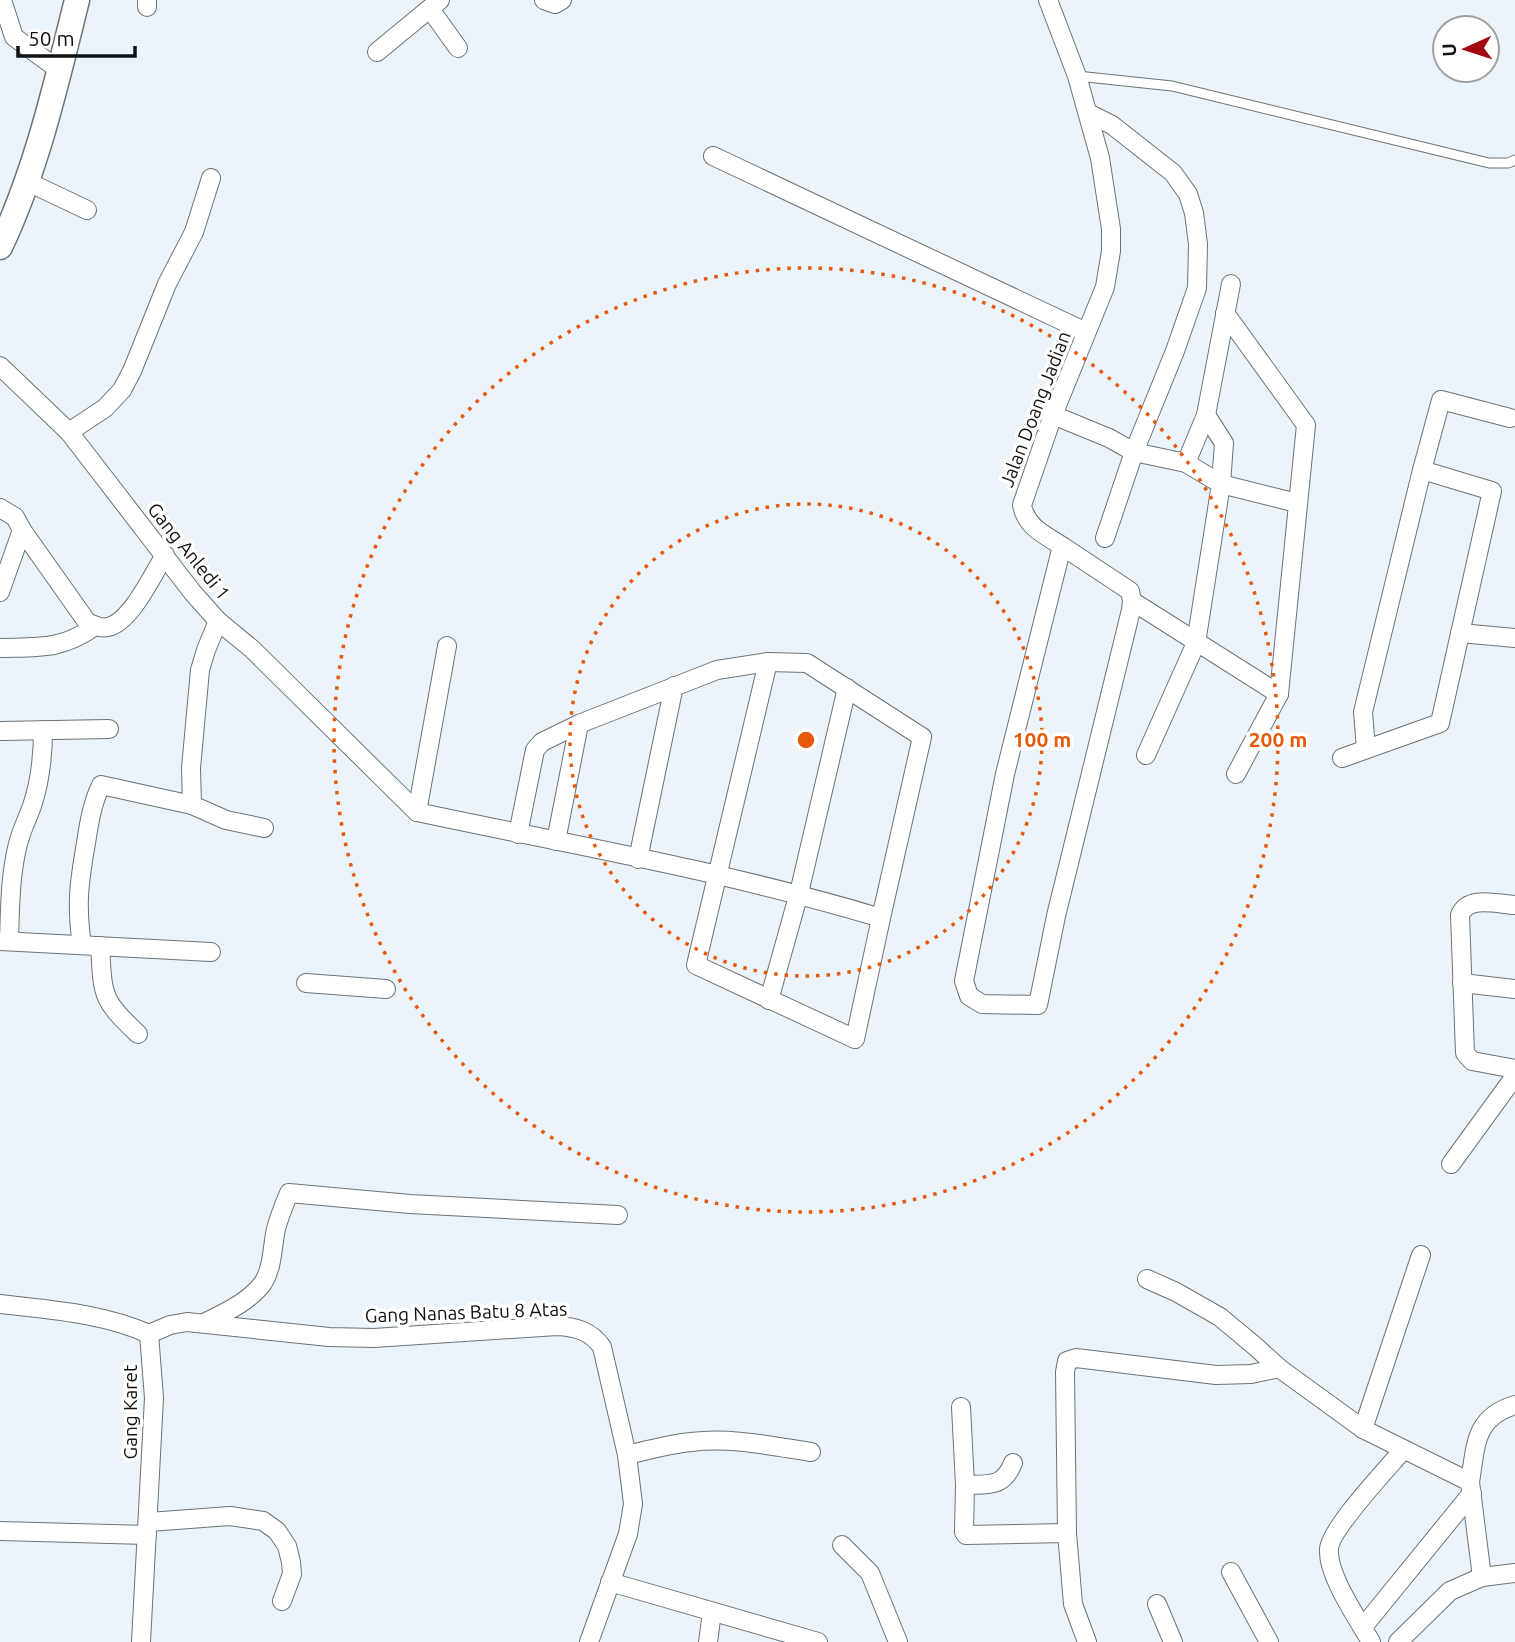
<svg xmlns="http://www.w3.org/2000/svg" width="1515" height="1642" font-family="Ubuntu,sans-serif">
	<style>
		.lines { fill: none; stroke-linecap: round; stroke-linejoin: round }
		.lane-casing { stroke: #6b7378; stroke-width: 11 }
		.street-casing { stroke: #6b7378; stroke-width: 20 }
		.secondary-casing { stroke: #6b7378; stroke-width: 27 }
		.lane { stroke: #fff; stroke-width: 9 }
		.street { stroke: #fff; stroke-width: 18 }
		.secondary { stroke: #fff; stroke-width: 24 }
		.ring { fill: none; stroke: #e8590c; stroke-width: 3.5; stroke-dasharray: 3.5 7 }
		.labels { text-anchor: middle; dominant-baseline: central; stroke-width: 7; stroke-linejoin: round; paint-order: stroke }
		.street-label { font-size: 19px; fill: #0e1214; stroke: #fff }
		.centre { fill: #e8590c; stroke: #fff; stroke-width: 3.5 }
		.ring-label { font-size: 21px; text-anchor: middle; font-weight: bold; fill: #e8590c; stroke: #fff; stroke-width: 7; stroke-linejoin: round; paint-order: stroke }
	</style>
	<rect width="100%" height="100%" fill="#ebf4fa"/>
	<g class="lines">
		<!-- lane casing -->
		<g class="lane-casing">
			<polyline id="lane" points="1077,76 1172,86 1489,163 1508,163 1515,160"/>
		</g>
		<!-- street casing -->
		<g class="street-casing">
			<g id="street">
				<polyline points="2,0 14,37 59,70"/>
				<polyline points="544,0 555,4 562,0"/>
				<path d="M1048,0L1077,76L1100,158L1111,229V251L1105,287L1053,415L1022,505C1026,527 1045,535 1062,546L1005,774L964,981L969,996L982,1004L1038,1005L1056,916L1131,610L1132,601L1130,591L1062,546"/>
				<polyline points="147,7 147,0"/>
				<polyline points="430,9 458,48"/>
				<polyline points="377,52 440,0"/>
				<polyline points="1088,113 1112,125 1173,173 1188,194 1194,213 1198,244 1197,288 1175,351 1134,452 1105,538"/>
				<polyline points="713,156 1086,332"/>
				<polyline points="26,181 87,210"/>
				<polyline points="1225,313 1306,425 1279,694 1236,774"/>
				<polyline points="0,366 69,432 193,593 218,621 252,649 417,812"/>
				<polyline points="1053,415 1109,438 1134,452 1186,463 1221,484 1297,503"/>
				<polyline points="69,432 105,408 122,390 132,371 167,284 194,232 211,178"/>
				<polyline points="1186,463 1206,415 1231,284"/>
				<polyline points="1422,470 1441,400 1510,418"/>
				<path d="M0,508L15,517L22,530L87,622C94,625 100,629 108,627C131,622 153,574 165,555"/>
				<polyline points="0,592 22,530"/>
				<polyline points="1132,601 1279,694"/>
				<polyline points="1460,633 1515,638"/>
				<path d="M0,648C39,647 62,650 95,626"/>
				<polyline points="768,662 696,965 855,1039 881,918"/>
				<polyline points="0,731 109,729"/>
				<polyline points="1146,755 1196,643 1221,484 1224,443 1206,415"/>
				<polyline points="1342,758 1440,723 1492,491 1422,470 1363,712 1366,749"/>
				<polyline points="192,805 191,768 200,670 206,650 218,621"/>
				<path d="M417,812C572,845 729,872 881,918L922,737L807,663L768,662L717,670L579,724L542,742L535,750L518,834"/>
				<polyline points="417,812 447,646"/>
				<polyline points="556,841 579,724"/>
				<polyline points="638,859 674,686"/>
				<path d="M1515,905C1497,904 1468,895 1460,915L1465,1053L1472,1061L1515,1069"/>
				<polyline points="0,941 211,952"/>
				<path d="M9,941C10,910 10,878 17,848C20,833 27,820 32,806C40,782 43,755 43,730"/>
				<path d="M82,945C76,905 79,883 86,843C89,823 92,804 101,785L192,805L226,820L264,828"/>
				<path d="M100,946C103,996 101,999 138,1034"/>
				<polyline points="306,983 386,989"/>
				<polyline points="1462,983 1515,989"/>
				<polyline points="769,1000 799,893 847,688"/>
				<polyline points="1451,1164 1515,1076"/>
				<polyline points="1147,1279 1176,1292 1220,1317 1256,1347 1279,1368 1363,1429 1470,1482 1482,1577"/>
				<path d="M0,1304C51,1310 102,1313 149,1334L154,1398L141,1642"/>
				<path d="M204,1323C224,1313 249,1302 263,1283C273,1267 272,1247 276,1229C279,1217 284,1205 289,1193L410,1204L618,1215"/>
				<path d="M149,1334L170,1325L187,1322L329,1337L374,1338L557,1326C576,1327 591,1331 602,1347L627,1455L633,1504L628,1534L589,1642"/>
				<polyline points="961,1407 965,1485 964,1532 966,1535 1067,1533"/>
				<polyline points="1363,1429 1421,1255"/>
				<path d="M627,1455C648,1450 670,1444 691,1442C731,1437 772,1446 811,1452"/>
				<path d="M1470,1482C1476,1446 1474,1417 1515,1405"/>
				<path d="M965,1485C989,1484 1003,1488 1013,1463"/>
				<polyline points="149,1522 230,1516 263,1521 277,1531 287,1546 291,1562 292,1574 282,1601"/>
				<polyline points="0,1531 147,1535"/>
				<polyline points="842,1545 870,1573 898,1642"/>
				<polyline points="1231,1572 1269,1642"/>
				<polyline points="610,1582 818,1642"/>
				<polyline points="1157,1604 1173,1642"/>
				<polyline points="1363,1627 1472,1493"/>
				<polyline points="708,1642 712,1612"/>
				<polyline points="1087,1642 1073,1604 1067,1533 1065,1372 1067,1361 1076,1358 1216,1375 1251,1374 1279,1368"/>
				<path d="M1371,1642C1358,1619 1327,1575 1329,1549C1330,1529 1387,1469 1403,1450"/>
				<polyline points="1398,1642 1450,1591 1482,1577 1515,1573"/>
			</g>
		</g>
		<!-- secondary casing -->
		<g class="secondary-casing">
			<path id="secondary" d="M0,247C37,169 56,84 77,0"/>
		</g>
		<!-- lane -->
		<use href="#lane" class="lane"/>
		<!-- street -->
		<use href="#street" class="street"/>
		<!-- secondary -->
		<use href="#secondary" class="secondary"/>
	</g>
	<!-- distance rings -->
	<g class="ring">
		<circle cx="806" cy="740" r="236"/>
		<circle cx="806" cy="740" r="472"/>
	</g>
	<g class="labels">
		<!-- street labels -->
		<g class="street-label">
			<text transform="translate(1035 409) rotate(-69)">Jalan Doang Jadian</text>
			<text transform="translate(189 551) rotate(51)">Gang Anledi 1</text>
			<text transform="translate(466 1312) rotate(-2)">Gang Nanas Batu 8 Atas</text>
			<text transform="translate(130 1412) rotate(-90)">Gang Karet</text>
		</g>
	</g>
	<circle cx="806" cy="740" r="10" class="centre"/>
	<g class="ring-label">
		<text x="1042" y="747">100 m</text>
		<text x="1278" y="747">200 m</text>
	</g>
	<!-- north arrow -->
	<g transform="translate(1466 49) rotate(267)"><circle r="33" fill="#ffffff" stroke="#9fa0a1" stroke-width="2"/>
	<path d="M0-5L12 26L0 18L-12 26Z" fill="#a2070f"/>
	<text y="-10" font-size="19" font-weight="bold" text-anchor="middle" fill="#0e1214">U</text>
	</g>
	<!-- scale -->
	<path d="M18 46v10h117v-10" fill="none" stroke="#0e1214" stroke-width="3.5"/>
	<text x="28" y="46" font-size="21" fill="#0e1214" stroke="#ffffff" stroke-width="5" paint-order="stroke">50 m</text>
</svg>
